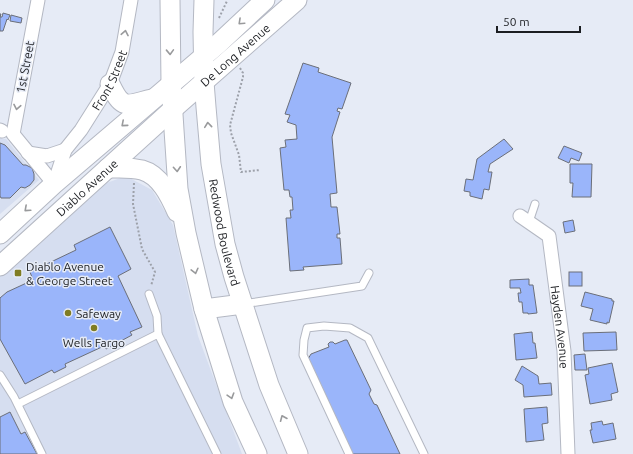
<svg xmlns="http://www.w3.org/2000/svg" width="633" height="454" font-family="Ubuntu,sans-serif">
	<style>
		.built { fill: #d6def0 }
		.building { fill: #9ab5fa; stroke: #6b6f79 }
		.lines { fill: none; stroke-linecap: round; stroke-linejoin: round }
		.lane-casing { stroke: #b4b8c3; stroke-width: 9 }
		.street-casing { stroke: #b4b8c3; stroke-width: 15 }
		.secondary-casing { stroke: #b4b8c3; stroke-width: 21 }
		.path { stroke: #9da1aa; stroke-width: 2; stroke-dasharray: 2 2; stroke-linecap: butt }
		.lane { stroke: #fff; stroke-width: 7 }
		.street { stroke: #fff; stroke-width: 13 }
		.secondary { stroke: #fff; stroke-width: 19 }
		.oneway { stroke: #999a9c }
		.poi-dot { fill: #7f7c23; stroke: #e6ebf6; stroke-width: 1.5 }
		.labels { text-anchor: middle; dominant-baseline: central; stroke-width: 3; stroke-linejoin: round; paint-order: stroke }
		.street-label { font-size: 12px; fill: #1c1e22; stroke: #e6ebf6 }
		.poi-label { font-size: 12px; fill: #1c1e22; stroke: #e6ebf6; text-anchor: start }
	</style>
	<rect width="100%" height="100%" fill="#e6ebf6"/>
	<!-- built -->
	<g class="built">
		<polygon points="0,138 6,139 39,180 0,214"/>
		<polygon points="126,176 152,190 173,225 198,336 242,454 0,454 0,276 101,185"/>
	</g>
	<!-- building -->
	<g class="building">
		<polygon points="3,13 10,15 8,20 7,19 3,31 0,31 0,14 1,14 0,17 2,17"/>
		<polygon points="11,15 22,18 21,23 10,21"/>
		<polygon points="303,63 319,68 318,72 351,83 342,109 338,108 337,111 340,112 332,137 337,193 330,194 331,207 337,207 340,234 337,234 337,238 340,238 342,264 303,267 304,270 290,271 286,218 291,218 290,210 293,210 292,197 290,197 289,190 284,190 280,148 286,147 285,140 297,139 296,125 287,122 290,115 285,114"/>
		<polygon points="504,139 513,149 490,164 488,172 492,172 489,190 484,189 482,199 470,196 470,192 464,191 466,179 473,180 477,159"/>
		<polygon points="0,143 5,145 23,165 26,165 32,168 34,174 34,180 30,185 25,188 21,187 10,198 1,198 0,196"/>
		<polygon points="564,146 582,153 579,161 571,158 569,163 558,158"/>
		<polygon points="570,164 592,164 591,197 572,197 573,183 570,183"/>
		<polygon points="573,220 575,231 565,233 563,222"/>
		<polygon points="110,227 131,269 118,276 142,327 130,332 132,335 106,349 104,346 65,364 66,367 54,373 52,370 25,384 0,339 0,298 7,292 33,280 30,272 76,250 74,245"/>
		<rect x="569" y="272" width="13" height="14"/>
		<polygon points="529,279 529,285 533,285 537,313 528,314 528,313 523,313 522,302 519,302 518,293 521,293 520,288 510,288 510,280"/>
		<polygon points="585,292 612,299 612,301 614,301 609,323 607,322 607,324 590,320 593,309 581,306"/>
		<polygon points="532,332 533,343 535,343 537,358 516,360 514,334"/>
		<polygon points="616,332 617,350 584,351 583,333"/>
		<polygon points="345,340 347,340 371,390 369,394 374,404 377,405 400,454 352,454 308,359 311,354 329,347 328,344 330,342 333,342 335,344"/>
		<polygon points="585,354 587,370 575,370 574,355"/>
		<polygon points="612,363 618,392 611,394 612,400 590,404 585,375 589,374 588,368"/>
		<polygon points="522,366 538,376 539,384 551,383 552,395 524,397 523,385 515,380"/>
		<polygon points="547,407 548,423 542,424 544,440 526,442 524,409"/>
		<polygon points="10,412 21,434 25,432 37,454 0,454 0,417"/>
		<polygon points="602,421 603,425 613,423 616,439 593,443 590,430 592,430 591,423"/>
	</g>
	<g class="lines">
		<!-- lane casing -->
		<g class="lane-casing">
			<g id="lane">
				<polyline points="529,222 535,204"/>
				<polyline points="149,294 157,316 158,334"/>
				<polyline points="243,304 362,286 369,273"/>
				<polyline points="0,375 14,397 42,454"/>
				<polyline points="18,404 158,334 217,454"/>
				<polyline points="349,454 303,355 304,340 307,328 324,326 350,328 368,338 424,454"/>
			</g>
		</g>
		<!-- street casing -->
		<g class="street-casing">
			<g id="street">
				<polyline points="38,0 13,134 54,184"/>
				<polyline points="0,130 2,131"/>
				<polyline points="28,153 47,156 65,150"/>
				<path id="s1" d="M54,184L65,150L81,130L110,84L122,52L131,0"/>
				<path id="s2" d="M520,216L549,236L564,351L568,454"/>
			</g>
		</g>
		<!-- secondary casing -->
		<g class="secondary-casing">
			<g id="secondary">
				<polyline points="170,0 171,83 174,130 178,189 186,233 204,309 233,402 257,454"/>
				<path id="s3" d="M204,0L203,32L204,82L206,107L211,164L225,244L234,277L269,385L298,454"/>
				<path d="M110,84C123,111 126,105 152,99"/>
				<path d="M108,168C119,168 131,167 142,170C160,175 170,196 177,212"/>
				<polyline points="0,234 54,184 217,45 265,0"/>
				<path id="s4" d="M0,266L173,109L297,0"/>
				<polyline points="204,309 243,304"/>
			</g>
		</g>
		<!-- path -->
		<g class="path">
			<polyline points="219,18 227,1"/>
			<polyline points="240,68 243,73 243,77 230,125 231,133 239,155 241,172 260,170"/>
			<polyline points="134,183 133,204 142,249 155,272 151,286"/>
		</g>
		<!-- lane -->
		<use href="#lane" class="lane"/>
		<!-- street -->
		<use href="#street" class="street"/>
		<!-- secondary -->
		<use href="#secondary" class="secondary"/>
	</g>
	<!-- one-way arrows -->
	<defs><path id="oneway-chevron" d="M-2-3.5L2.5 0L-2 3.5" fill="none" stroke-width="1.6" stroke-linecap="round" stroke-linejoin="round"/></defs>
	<g class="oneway">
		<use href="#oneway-chevron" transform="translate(241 22) rotate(137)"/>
		<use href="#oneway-chevron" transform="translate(125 33) rotate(-79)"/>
		<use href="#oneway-chevron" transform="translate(170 52) rotate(88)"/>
		<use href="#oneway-chevron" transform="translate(17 107) rotate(101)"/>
		<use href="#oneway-chevron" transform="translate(124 124) rotate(139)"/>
		<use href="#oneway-chevron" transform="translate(208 125) rotate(-96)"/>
		<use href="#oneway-chevron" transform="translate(177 169) rotate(86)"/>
		<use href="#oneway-chevron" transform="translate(27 209) rotate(138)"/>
		<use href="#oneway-chevron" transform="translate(195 271) rotate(76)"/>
		<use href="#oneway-chevron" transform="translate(231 396) rotate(73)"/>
		<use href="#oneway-chevron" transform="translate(283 418) rotate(-113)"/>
	</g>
	<!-- markers -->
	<g class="poi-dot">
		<rect x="14" y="269" width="8" height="8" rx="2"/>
		<circle cx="68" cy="313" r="4"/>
		<circle cx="94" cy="328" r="4"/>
	</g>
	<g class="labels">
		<!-- street labels -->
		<g class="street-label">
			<text stroke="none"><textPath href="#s4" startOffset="316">De Long Avenue</textPath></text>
			<text transform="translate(25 67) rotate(-79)">1st Street</text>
			<text stroke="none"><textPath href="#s1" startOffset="119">Front Street</textPath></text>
			<text stroke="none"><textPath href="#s4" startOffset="117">Diablo Avenue</textPath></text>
			<text stroke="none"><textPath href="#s3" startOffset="234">Redwood Boulevard</textPath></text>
			<text stroke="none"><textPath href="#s2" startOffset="127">Hayden Avenue</textPath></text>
		</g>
		<!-- poi labels -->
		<g class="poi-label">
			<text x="26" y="266">Diablo Avenue<tspan x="26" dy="14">&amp; George Street</tspan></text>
			<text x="76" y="313">Safeway</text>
			<text x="94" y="342" text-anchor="middle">Wells Fargo</text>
		</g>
	</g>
	<!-- scale -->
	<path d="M497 26v6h83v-6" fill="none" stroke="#1c1e22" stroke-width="2"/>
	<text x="503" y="26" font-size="12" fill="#1c1e22" stroke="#e6ebf6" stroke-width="3" paint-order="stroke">50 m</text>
</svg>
